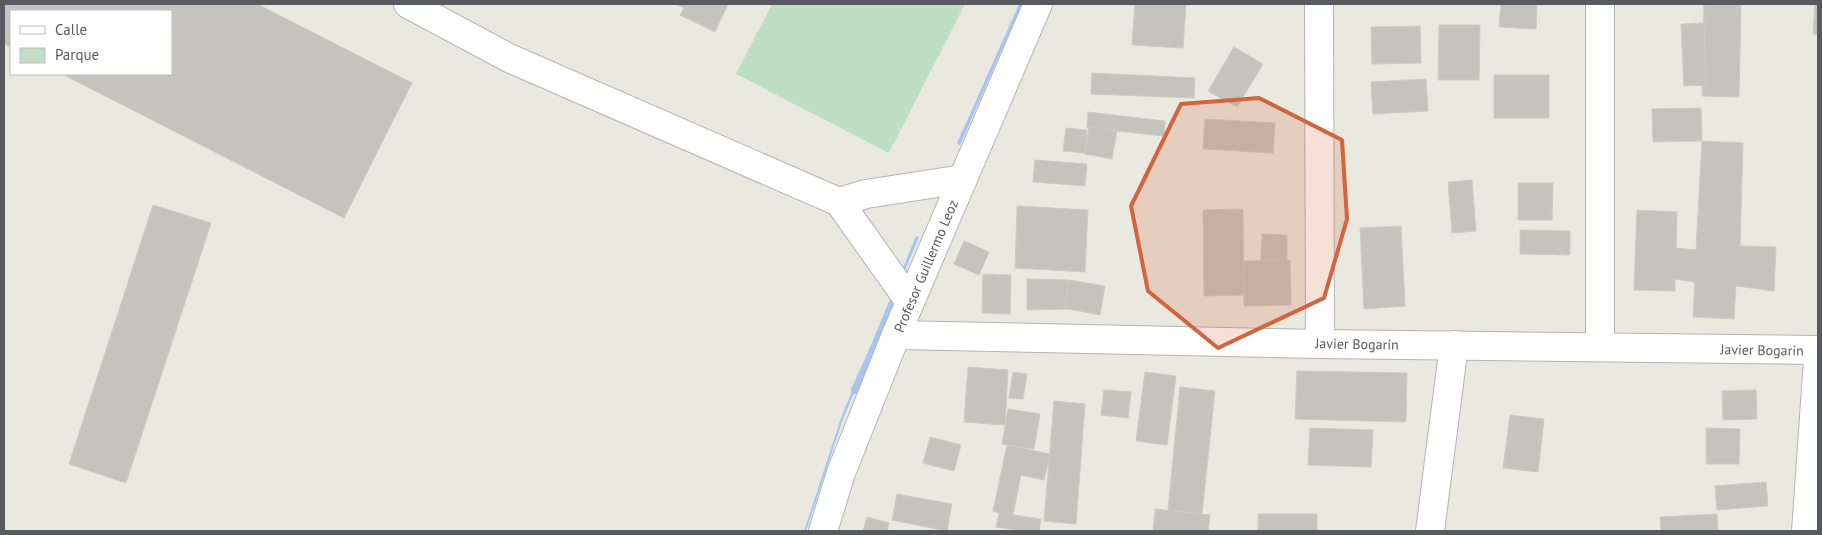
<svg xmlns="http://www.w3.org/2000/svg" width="1822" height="535" font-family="'PT Sans',sans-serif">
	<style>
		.green { fill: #bfdfc5 }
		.water { fill: #a7c4f3 }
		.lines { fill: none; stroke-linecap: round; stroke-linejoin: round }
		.stream { stroke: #a7c4f3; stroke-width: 8 }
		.building { fill: #c5c3bd; stroke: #ceccbf }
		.minor-casing { stroke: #b3b4b9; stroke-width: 30 }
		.minor { stroke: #fff; stroke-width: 28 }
		.marked { fill: #d2643e; fill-opacity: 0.2; stroke: #d2643e; stroke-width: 4; stroke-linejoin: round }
		.labels { text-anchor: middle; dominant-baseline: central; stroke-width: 4.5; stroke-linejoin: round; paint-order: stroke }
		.street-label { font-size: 14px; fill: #595a5f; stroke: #fff }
	</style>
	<rect width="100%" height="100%" fill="#eae9e0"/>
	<!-- green -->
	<polygon class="green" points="772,4 965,4 889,153 736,74"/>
	<!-- water -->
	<g class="water">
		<polygon points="1019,4 1022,4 960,145 957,143"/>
		<polygon points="916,236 919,237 843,419 806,531 804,531 841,418"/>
	</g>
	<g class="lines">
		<!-- stream -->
		<polyline class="stream" points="855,390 895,303"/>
	</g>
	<!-- building -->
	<g class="building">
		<polygon points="4,4 257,4 412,83 344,218 62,74 171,74 171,11 11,11 11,48 4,44"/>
		<polygon points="676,4 728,4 715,32 680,15 684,8"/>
		<polygon points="1135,4 1186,4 1183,48 1132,45"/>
		<polygon points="1501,4 1537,4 1536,29 1499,27"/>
		<polygon points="1704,4 1741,4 1739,97 1702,96"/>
		<polygon points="1815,4 1818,4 1818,34 1813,34"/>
		<polygon points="1704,23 1706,85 1684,86 1681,24"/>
		<polygon points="1439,25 1480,25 1479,80 1438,80"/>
		<polygon points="1420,26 1421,63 1372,64 1371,27"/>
		<polygon points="1234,47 1263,64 1237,107 1208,91"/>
		<polygon points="1092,73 1195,78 1194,98 1091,94"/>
		<rect x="1494" y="75" width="55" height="43"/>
		<polygon points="1426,79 1428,111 1373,114 1371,82"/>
		<polygon points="1701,108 1702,141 1653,142 1652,109"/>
		<polygon points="1088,112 1165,121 1164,136 1087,128"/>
		<polygon points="1205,119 1275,123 1273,153 1203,149"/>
		<polygon points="1089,126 1117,131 1112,159 1085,154"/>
		<polygon points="1066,128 1087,130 1085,153 1063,151"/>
		<polygon points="1702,141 1743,143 1740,246 1776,247 1774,291 1736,286 1734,319 1693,317 1695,282 1675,279 1675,291 1634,290 1637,210 1677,212 1676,248 1696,250"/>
		<polygon points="1035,160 1087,164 1085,186 1033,182"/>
		<polygon points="1472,180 1476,231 1452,233 1448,182"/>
		<polygon points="1518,183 1553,183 1552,220 1518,220"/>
		<polygon points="153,205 211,223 126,483 69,464"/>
		<polygon points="1017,206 1088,210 1085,272 1015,268"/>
		<polygon points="1243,209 1244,295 1204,296 1203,210"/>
		<polygon points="1401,226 1405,306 1364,309 1360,228"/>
		<polygon points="1520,230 1570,231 1570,255 1520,254"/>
		<polygon points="1262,234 1287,235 1287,261 1261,260"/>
		<polygon points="964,241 989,252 979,275 954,264"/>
		<polygon points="1290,260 1291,305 1244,306 1243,261"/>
		<polygon points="983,274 1011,275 1010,314 982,313"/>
		<polygon points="1027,279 1069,280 1069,309 1027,310"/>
		<polygon points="1069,280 1105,286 1100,315 1064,308"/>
		<polygon points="968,367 1008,370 1005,425 964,422"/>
		<polygon points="1297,371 1407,373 1406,422 1295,419"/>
		<polygon points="1013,372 1027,374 1023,399 1009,398"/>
		<polygon points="1145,372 1176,376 1167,445 1136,441"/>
		<polygon points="1180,387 1215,391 1202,514 1168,510"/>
		<polygon points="1104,390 1131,392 1128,418 1101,415"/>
		<polygon points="1756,390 1757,419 1723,420 1722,391"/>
		<polygon points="1054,401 1085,404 1076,524 1044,521"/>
		<polygon points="1008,409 1040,414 1034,449 1002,444"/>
		<polygon points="1510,415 1544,419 1538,472 1503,468"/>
		<polygon points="1310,428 1373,430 1371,467 1308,465"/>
		<polygon points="1706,428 1740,429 1739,464 1706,464"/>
		<polygon points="930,437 961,445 954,471 923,463"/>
		<polygon points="1007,445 1050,454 1044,480 1021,475 1013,515 1041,519 1039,531 1022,531 996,527 999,513 993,511"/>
		<polygon points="1766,482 1768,506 1717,510 1715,486"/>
		<polygon points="897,494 952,504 947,531 892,520"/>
		<polygon points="1155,509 1210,515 1208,531 1153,531"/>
		<rect x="1258" y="514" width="59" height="17"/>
		<polygon points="1717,514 1718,531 1661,531 1660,517"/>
		<polygon points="867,517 889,523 887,531 863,531"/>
	</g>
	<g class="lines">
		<!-- minor casing -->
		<g class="minor-casing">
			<g id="minor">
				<polyline points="408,4 509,58 839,202"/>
				<polyline points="1319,4 1320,344"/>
				<polyline points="1600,4 1600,347"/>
				<polyline points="910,302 839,202 866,194 963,179"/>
				<polyline points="896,335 1320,344 1818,350"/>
				<polyline points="823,531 841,473 896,335 1038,4"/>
				<polyline points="1430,531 1454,345"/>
				<polyline points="1806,531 1818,360"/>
			</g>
		</g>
		<!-- minor -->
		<use href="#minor" class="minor"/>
	</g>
	<!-- marked area -->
	<path class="marked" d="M1259,98L1342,140L1347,219L1324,298L1218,348L1148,291L1131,206L1181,104Z"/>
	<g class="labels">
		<!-- street labels -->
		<g class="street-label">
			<text transform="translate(926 266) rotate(-67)">Profesor Guillermo Leoz</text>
			<text transform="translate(1357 344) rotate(1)">Javier Bogarín</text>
			<text transform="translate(1762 350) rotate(1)">Javier Bogarín</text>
		</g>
	</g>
	<!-- border -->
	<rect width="1822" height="535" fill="none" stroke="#595a5f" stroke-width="10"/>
	<!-- legend -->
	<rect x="10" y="10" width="162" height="65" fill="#ffffff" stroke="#bdbdbf"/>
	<rect x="20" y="26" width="25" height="8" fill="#ffffff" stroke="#bdbdbf"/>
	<text x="55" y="35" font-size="15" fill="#595a5f">Calle</text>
	<rect x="20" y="48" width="25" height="15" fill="#bfdfc5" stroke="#bdbdbf"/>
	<text x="55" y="60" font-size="15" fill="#595a5f">Parque</text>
</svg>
